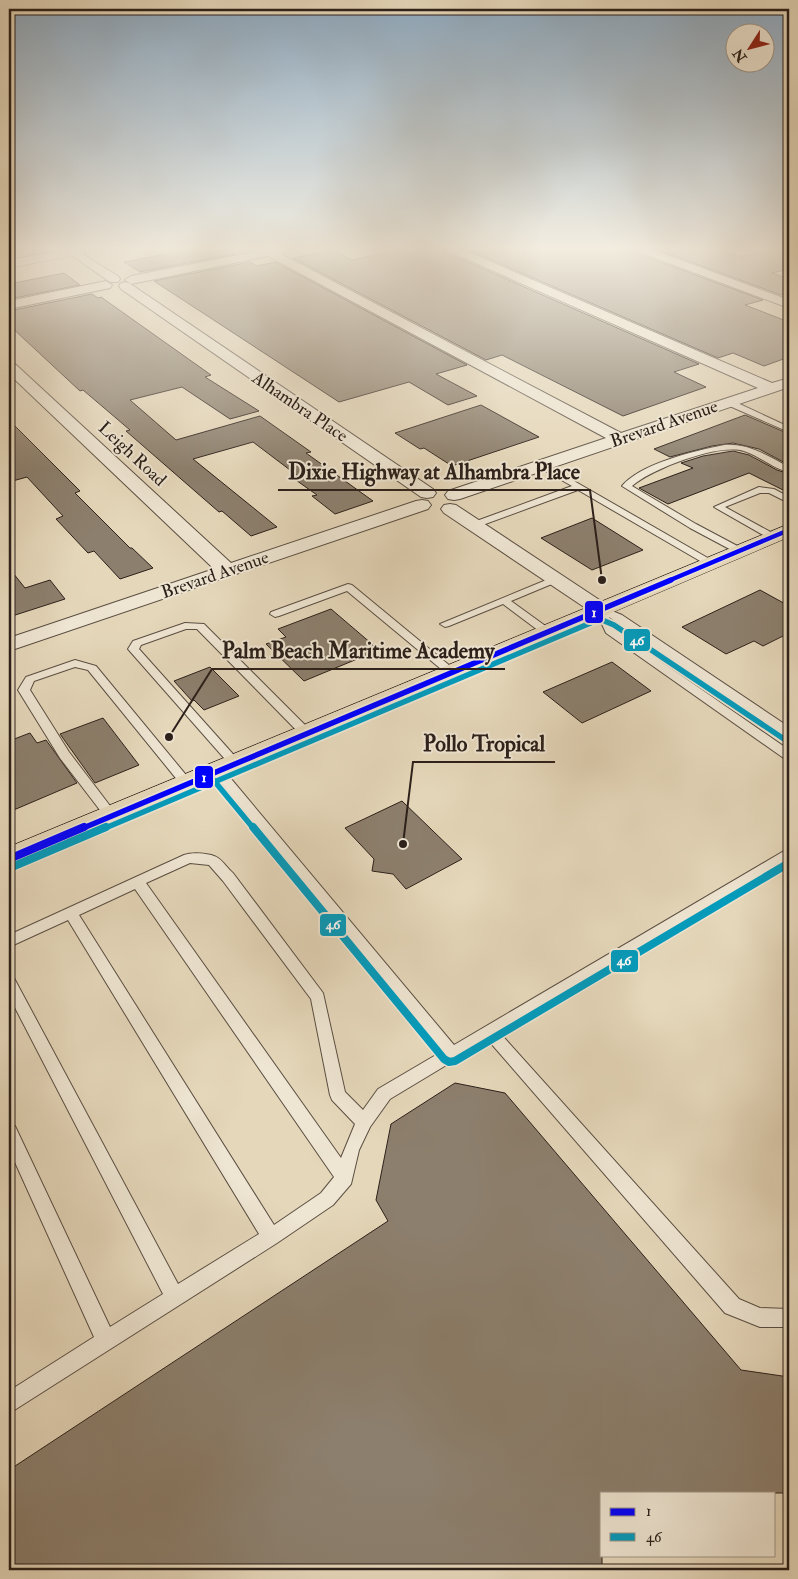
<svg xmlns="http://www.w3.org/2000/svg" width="798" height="1579" font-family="'IM FELL Double Pica',serif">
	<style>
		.building { fill: #8c7f6d; stroke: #2c201a }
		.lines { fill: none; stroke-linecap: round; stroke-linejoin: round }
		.lane-casing { stroke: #5a4e42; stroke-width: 2 }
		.street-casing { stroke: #5a4e42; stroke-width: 2 }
		.secondary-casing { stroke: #2c201a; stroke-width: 1 }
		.primary-casing { stroke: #2c201a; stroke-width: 1 }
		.lane { fill: #eee5d2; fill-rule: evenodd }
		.street { fill: #eee5d2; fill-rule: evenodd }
		.secondary { fill: #eee5d2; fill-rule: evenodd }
		.primary { fill: #e5d7ba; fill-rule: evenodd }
		.bus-1-far2-casing { stroke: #eee5d2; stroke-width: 7 }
		.bus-1-far1-casing { stroke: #eee5d2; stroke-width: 9 }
		.bus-1-casing { stroke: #eee5d2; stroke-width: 11 }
		.bus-2-far1-casing { stroke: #eee5d2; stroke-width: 9 }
		.bus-2-casing { stroke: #eee5d2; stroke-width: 11 }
		.bus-1-far2 { stroke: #00f; stroke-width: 4.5 }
		.bus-1-far1 { stroke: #00f; stroke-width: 5.5 }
		.bus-1 { stroke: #00f; stroke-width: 8 }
		.bus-2-far1 { stroke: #049bbc; stroke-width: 5.5 }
		.bus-2 { stroke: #049bbc; stroke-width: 8 }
		.labels { text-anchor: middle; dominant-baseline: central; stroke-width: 4; stroke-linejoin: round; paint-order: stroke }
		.far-street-label { font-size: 18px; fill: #2c201a; stroke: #eee5d2 }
		.leader { fill: none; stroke: #2c201a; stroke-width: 2 }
		.callout-dot { fill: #2c201a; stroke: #eee5d2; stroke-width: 2 }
		.callout-label { font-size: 22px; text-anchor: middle; font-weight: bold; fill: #2c201a; stroke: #eee5d2; stroke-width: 4; stroke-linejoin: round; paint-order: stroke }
		.line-badge { stroke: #eee5d2; stroke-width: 2 }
		.badge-label { font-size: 14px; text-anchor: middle; font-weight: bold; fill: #fff }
	</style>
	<rect width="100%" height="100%" fill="#e5d7ba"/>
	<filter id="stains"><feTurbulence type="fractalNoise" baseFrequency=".004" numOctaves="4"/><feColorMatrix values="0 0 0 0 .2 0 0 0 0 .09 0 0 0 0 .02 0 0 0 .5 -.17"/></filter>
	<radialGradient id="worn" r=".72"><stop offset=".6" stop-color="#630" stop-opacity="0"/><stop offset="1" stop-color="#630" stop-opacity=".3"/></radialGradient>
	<!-- building -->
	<g class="building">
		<polygon points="199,248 225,248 235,254 140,272 124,262"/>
		<polygon points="409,248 442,248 445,252 699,364 674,372 706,387 623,416 502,355 486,360 293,258 332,250 352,260"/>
		<polygon points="464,248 630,248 633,252 763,300 745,305 789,322 789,357 764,366 733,353 718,358"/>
		<polygon points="653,248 716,248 741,257 775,248 789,248 789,269 772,273 789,279 789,293 781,295"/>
		<polygon points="250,262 257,266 275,262 467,365 436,374 477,396 448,405 409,382 339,402 154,281"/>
		<polygon points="64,273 80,285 9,299 9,284"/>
		<polygon points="92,294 98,298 101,297 211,375 205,377 259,411 230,419 182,387 130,400 176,440 260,416 311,452 306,453 373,501 335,514 312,496 317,495 293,478 298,476 253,442 193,459 277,527 251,536 222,511 219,512 126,431 130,430 83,390 80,391 9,325 9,311"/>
		<polygon points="481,405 539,437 452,466 424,448 420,449 395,433"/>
		<polygon points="745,415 789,434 789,465 759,449 733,443 712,446 670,457 654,449"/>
		<polygon points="9,420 80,491 75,493 130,548 132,548 153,568 120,579 94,551 88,553 56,519 63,516 27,477 9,482"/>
		<polygon points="733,451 749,455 777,470 789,474 789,493 749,473 668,504 639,488 693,468 681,463 703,456"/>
		<polygon points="592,518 643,550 592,570 541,538"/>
		<polygon points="9,568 25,588 50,580 65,599 9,617"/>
		<polygon points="760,590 789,606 789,633 763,646 754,641 726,654 682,627"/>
		<polygon points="331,609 379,650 304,681 266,644 286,637 278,629"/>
		<polygon points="612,662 651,691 582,723 543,692"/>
		<polygon points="210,667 239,696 204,710 194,700 192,701 174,681"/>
		<polygon points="103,718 139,765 95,783 60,734"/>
		<polygon points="30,733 37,743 46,740 77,783 9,812 9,741"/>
		<polygon points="402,801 462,859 406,889 393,874 372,871 374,859 345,828"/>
		<polygon points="455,1083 505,1093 741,1370 789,1377 789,1493 602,1493 602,1570 9,1570 9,1470 388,1221 376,1200 391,1124"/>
	</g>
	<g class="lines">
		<!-- lane casing -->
		<g class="lane-casing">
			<g id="lane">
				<polygon points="725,400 731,400 789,427 789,432 725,404"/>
				<path d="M724,445C749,443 768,456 789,467V472C773,469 760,456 744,451C719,443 651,469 632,486L696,524L743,549V553H737L690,528L622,486C641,463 695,451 724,445Z"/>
				<polygon points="541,462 713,561 715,563 713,565 707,565 578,490 477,527 471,527 471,523 572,486 538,467 537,465"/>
				<polygon points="759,487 774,489 789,497 789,503 769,493 760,493 725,507 776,535 776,539 770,539 714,507"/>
				<polygon points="556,576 559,577 559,581 511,601 551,630 552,632 551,634 543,634 503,604 449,626 445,627 440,624"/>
				<polygon points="348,584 352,585 455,670 457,672 455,674 447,674 347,591 279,616 275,617 270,614 271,612"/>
				<polygon points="600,606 622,615 789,727 789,736 785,735 609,617 614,629 789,750 789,760 785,759 606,633 595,609"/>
				<polygon points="185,623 204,624 310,730 312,733 310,736 302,736 197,629 186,629 141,645 139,649 241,763 239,766 231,766 128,649 133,641"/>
				<polygon points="75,660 96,666 191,781 193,784 191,787 183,787 88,670 75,667 34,681 30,690 69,752 117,815 116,818 106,818 60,758 18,690 26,677"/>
				<path d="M218,767L222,768L454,1045L789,848V859L500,1033L739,1299L760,1308L789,1309V1327H760L725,1313L488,1040L390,1099L370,1127L359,1150L351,1184L333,1205L277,1243L16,1409L9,1412V1391L94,1337L9,1149V1123L15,1126L110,1327L163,1294L9,996V976L14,978L178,1284L259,1234L68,920L9,947V935L184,855C192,852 211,853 218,858C223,861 228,869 233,873L323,993L345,1092L363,1110L378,1089L441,1052L214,774L212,771ZM190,863L209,865L223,881L311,999L330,1095L332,1100L355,1124L341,1158L146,883ZM135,889L334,1177L321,1193L274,1225L79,915Z"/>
			</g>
		</g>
		<!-- street casing -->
		<g class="street-casing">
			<g id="street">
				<polygon points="291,248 290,251 281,254 621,433 758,388 446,250 444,248 459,248 772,383 789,378 789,387 460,499 454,500 448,499 445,495 448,491 606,438 268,256 131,284 125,280 131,276 269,249"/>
				<polygon points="632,248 648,248 789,300 789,308 634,250"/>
				<polygon points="74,249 118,276 120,279 118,282 110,282 70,254 68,252"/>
				<polygon points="106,281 112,285 110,288 9,309 9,301"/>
				<polygon points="125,282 129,283 433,489 436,493 433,497 427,498 421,497 121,289 119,286 121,283"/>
				<polygon points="9,362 14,363 231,563 416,501 422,500 428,501 431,505 428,509 9,651 9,638 214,569 9,374"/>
				<polygon points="450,504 456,505 607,605 610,609 607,613 600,615 593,613 444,513 441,509 444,505"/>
			</g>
		</g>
		<!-- secondary casing -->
		<g class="secondary-casing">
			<polygon id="secondary" points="73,248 99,248 93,252 9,268 9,260"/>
		</g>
		<!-- primary casing -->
		<g class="primary-casing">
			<polygon id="primary" points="789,524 789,537 9,870 9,847"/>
		</g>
		<!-- lane -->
		<use href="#lane" class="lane"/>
		<!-- street -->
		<use href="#street" class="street"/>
		<!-- secondary -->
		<use href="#secondary" class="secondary"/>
		<!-- primary -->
		<use href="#primary" class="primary"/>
		<!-- bus-1-far2 casing -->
		<g class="bus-1-far2-casing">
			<polyline id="bus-1-far2" points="668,581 789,530"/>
		</g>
		<!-- bus-1-far1 casing -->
		<g class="bus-1-far1-casing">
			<polyline id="bus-1-far1" points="81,829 671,580"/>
		</g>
		<!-- bus-1 casing -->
		<g class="bus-1-casing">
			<polyline id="bus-1" points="9,859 84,827"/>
		</g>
		<!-- bus-2-far1 casing -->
		<g class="bus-2-far1-casing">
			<g id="bus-2-far1">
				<polyline points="211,777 254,829"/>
				<polyline points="103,829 600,619 614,625 784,739"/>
			</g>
		</g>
		<!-- bus-2 casing -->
		<g class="bus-2-casing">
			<g id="bus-2">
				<polyline points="253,827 444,1059 449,1062 455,1061 789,863"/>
				<polyline points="12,867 106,827"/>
			</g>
		</g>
		<!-- bus-1-far2 -->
		<use href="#bus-1-far2" class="bus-1-far2"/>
		<!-- bus-1-far1 -->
		<use href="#bus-1-far1" class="bus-1-far1"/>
		<!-- bus-1 -->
		<use href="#bus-1" class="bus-1"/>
		<!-- bus-2-far1 -->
		<use href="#bus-2-far1" class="bus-2-far1"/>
		<!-- bus-2 -->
		<use href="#bus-2" class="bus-2"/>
	</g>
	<!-- sky -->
	<linearGradient id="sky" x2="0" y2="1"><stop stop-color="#8da9c0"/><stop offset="0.53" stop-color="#f3ede0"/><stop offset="1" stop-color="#f3ede0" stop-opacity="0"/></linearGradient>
	<rect width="798" height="469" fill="url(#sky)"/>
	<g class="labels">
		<!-- far-street labels -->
		<g class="far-street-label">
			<text transform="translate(300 407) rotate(34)">Alhambra Place</text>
			<text transform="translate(664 424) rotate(-19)">Brevard Avenue</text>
			<text transform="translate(132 454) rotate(43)">Leigh Road</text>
			<text transform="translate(215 575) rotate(-19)">Brevard Avenue</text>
		</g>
	</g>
	<!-- callouts -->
	<path class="leader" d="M602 580L590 490H278M169 737L212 669H505M403 844L413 762H555"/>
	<g class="callout-dot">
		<circle cx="602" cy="580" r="5"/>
		<circle cx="169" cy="737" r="5"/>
		<circle cx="403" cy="844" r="5"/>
	</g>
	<g class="callout-label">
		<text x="434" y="479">Dixie Highway at Alhambra Place</text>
		<text x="358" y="658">Palm Beach Maritime Academy</text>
		<text x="484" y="751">Pollo Tropical</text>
	</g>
	<g class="line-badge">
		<rect x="584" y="600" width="20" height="24" rx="5" fill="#00f"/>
		<rect x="623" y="628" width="28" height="24" rx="5" fill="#049bbc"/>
		<rect x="194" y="765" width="20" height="24" rx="5" fill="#00f"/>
		<rect x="319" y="913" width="28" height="24" rx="5" fill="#049bbc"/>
		<rect x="610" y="949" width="29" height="24" rx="5" fill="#049bbc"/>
	</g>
	<g class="badge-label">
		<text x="594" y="617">1</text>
		<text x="637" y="645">46</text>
		<text x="204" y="782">1</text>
		<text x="333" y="929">46</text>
		<text x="624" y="965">46</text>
	</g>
	<!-- margin -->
	<rect width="798" height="1579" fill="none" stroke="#e5d7ba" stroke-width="30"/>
	<rect x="10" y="10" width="778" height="1559" fill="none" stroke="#2c201a" stroke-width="2.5"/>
	<rect x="15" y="15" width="768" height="1549" fill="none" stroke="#2c201a"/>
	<!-- legend -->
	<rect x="600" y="1492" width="175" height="65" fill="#eee5d2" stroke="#a09688"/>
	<rect x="610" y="1508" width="25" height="8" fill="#0000ff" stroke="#a09688"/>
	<text x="646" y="1516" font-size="15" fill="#2c201a">1</text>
	<rect x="610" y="1533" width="25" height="8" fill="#049bbc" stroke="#a09688"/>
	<text x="646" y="1542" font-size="15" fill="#2c201a">46</text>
	<!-- north arrow -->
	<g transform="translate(750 48) rotate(234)"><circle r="24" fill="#eee5d2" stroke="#a09688"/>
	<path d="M0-4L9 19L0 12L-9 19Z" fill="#8f2418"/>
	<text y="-8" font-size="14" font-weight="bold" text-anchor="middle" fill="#2c201a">N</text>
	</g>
	<rect width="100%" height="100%" filter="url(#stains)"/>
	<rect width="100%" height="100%" fill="url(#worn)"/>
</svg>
